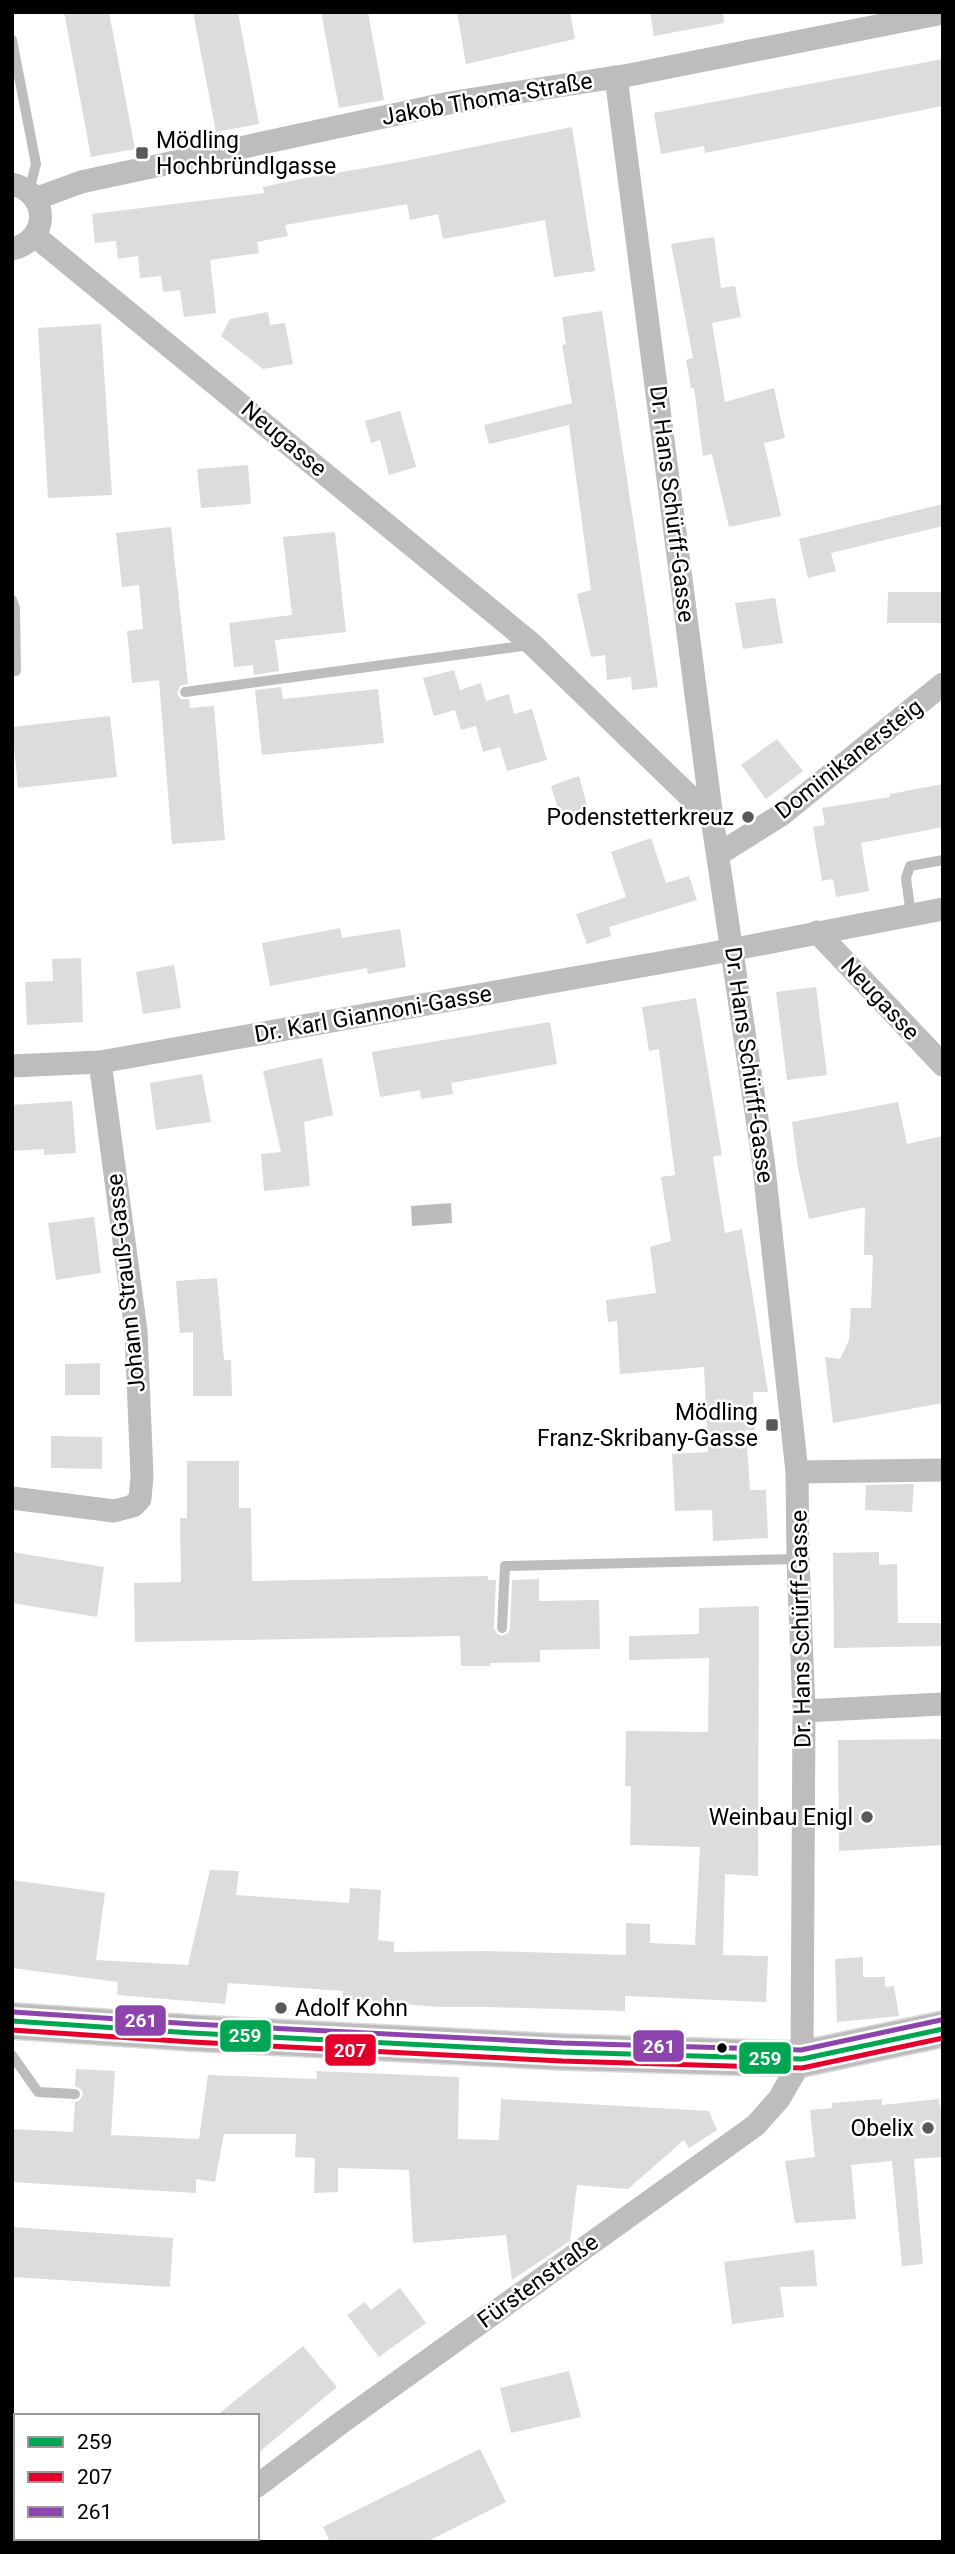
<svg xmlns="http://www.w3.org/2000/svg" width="955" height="2554" font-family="Roboto,sans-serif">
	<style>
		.water { fill: #bbb }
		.building { fill: #dcdcdc }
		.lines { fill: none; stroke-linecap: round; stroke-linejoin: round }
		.primary-casing { stroke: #dbdbdb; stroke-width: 38 }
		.service { stroke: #bdbdbd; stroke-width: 10 }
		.minor { stroke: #bdbdbd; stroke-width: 23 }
		.primary { stroke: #bdbdbd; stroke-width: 35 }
		.bus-1-casing { stroke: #fff; stroke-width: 10 }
		.bus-2-casing { stroke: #fff; stroke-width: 10 }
		.bus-3-casing { stroke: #fff; stroke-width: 10 }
		.bus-1 { stroke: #00a651; stroke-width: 5 }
		.bus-2 { stroke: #e4002b; stroke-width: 5 }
		.bus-3 { stroke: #8e44ad; stroke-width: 5 }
		.poi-dot { fill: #595959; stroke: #fff; stroke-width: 2.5 }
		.bus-dot { fill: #000; stroke: #fff; stroke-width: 2.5 }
		.labels { text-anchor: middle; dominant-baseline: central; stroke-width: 5; stroke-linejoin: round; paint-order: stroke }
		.street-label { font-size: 23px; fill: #000; stroke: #fff }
		.poi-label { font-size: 23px; fill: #000; stroke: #fff; text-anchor: end }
		.line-badge { stroke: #fff; stroke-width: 2.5 }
		.badge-label { font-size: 19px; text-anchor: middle; font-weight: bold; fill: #fff }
	</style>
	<rect width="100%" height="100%" fill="#fff"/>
	<!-- water -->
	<polygon class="water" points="451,1203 452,1223 412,1226 411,1206"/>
	<!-- building -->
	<g class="building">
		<polygon points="64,12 109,12 135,149 91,157"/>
		<polygon points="193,12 238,12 259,124 216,132"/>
		<polygon points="321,12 368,12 384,100 339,108"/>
		<polygon points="457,12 570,12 575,39 466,64"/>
		<polygon points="650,12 723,12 724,23 654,36"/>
		<polygon points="943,59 943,106 705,153 704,146 661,154 654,113"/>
		<polygon points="572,127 595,271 554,277 545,220 443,239 438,214 410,220 407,204 285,225 288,236 257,242 259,253 210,260 216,313 184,317 180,290 163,292 161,276 140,278 138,256 118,259 116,241 95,243 92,214 264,193 263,187 300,179 400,162"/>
		<polygon points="714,237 721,288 735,286 741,317 712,323 725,402 774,388 785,438 764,443 781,516 729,527 712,454 703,456 694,388 691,388 686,360 693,358 671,244"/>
		<polygon points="602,311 658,687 632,690 631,677 607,680 605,655 591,657 577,594 591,590 569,425 489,444 484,425 572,403 562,345 566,344 562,317"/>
		<polygon points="268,312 270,325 285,323 293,364 263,369 221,336 230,319"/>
		<polygon points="101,324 112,495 48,498 38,328"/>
		<polygon points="400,411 416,467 389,475 380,440 371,443 365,421"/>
		<polygon points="248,465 251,504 201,508 197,469"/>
		<polygon points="943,504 943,526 831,553 836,571 808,578 799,539"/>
		<polygon points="171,527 188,684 180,686 177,694 181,699 189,699 190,708 214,706 225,840 172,844 159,680 132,683 127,631 143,629 139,585 122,587 116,533"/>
		<polygon points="335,532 346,632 275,640 279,671 254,675 253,665 234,667 229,623 292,615 283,537"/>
		<polygon points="888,592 943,592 943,623 887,623"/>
		<polygon points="775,598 783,643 743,649 735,603"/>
		<polygon points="454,670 460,690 481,683 486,701 509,694 514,714 532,709 547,760 507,771 500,747 483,752 476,726 461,730 455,710 434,716 423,678"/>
		<polygon points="281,687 283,699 378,689 384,743 262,755 255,690"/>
		<polygon points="110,716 117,777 18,788 12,727"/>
		<polygon points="777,739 803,771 766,799 741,765"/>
		<polygon points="579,776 588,809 561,818 551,786"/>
		<polygon points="943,784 943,827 861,843 869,891 836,897 833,879 822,881 813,827 825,825 822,808 890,797 890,794"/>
		<polygon points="651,838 666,883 689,876 697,900 609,927 611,936 587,944 576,914 626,897 611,852"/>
		<polygon points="340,928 342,938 400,929 406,967 368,974 367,968 270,986 262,943"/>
		<polygon points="81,958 83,1022 27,1025 25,982 53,981 52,959"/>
		<polygon points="174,965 181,1008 143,1014 136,972"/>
		<polygon points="816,987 827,1075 787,1080 776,992"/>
		<polygon points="696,998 722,1155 713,1157 725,1233 742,1229 768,1392 753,1392 755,1430 746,1430 750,1490 766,1490 768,1538 713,1541 712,1510 675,1511 672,1454 708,1452 704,1367 620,1374 617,1321 608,1322 606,1300 656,1293 650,1247 671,1241 661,1177 675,1175 659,1049 649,1051 642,1007"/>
		<polygon points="550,1022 557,1064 451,1083 453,1094 421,1099 420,1090 380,1097 372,1052"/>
		<polygon points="322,1058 333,1115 304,1122 310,1186 264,1191 261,1154 281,1152 263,1071"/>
		<polygon points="202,1074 211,1122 156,1130 150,1083"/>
		<polygon points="72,1101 76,1153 44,1155 44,1149 12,1151 12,1105"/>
		<polygon points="898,1102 907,1144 943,1136 943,1403 833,1423 825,1357 840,1359 849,1340 851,1308 871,1308 873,1255 864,1255 865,1207 809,1219 798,1168 792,1122"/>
		<polygon points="94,1217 101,1273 56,1280 48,1223"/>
		<polygon points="217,1278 224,1360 231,1360 232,1396 193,1396 193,1332 180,1333 176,1281"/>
		<polygon points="100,1363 100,1395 65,1395 65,1364"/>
		<polygon points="51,1436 102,1437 102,1469 51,1468"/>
		<polygon points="187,1461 239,1461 239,1508 251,1508 252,1581 488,1576 488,1580 496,1580 494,1628 497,1634 502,1636 508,1633 510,1628 512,1580 539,1579 539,1601 599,1600 600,1649 540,1650 540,1662 490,1663 490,1666 461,1666 460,1636 135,1642 134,1583 181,1582 180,1518 187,1518"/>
		<polygon points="914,1484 912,1512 865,1510 866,1485"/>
		<polygon points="12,1552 104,1567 97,1617 12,1603"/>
		<polygon points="879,1552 879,1565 897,1564 898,1623 943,1623 943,1646 834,1648 833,1553"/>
		<polygon points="759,1606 758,1876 725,1874 723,1955 768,1956 766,2002 625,1996 625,2011 488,2007 439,2007 343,1999 343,1991 228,1983 225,2004 117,1995 118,1982 12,1968 12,1880 105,1893 96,1960 188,1965 210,1870 239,1871 236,1895 349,1903 350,1888 381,1890 378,1940 394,1942 394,1952 487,1951 626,1955 626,1923 650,1924 650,1943 695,1945 700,1847 630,1845 631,1786 625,1786 626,1731 708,1732 709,1658 629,1660 629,1636 699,1634 699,1608"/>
		<polygon points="943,1739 943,1845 839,1851 838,1740"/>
		<polygon points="863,1957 863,1977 885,1977 885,1987 894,1986 899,2016 837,2022 835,1959"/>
		<polygon points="76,2069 115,2071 111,2135 199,2139 208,2075 317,2079 316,2071 459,2077 458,2139 499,2140 501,2099 709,2111 717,2130 689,2148 684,2140 628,2189 577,2185 570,2241 512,2280 506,2235 413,2243 409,2170 338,2168 338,2192 314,2193 315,2158 295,2157 296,2134 224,2134 215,2182 196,2179 196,2193 12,2182 12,2129 73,2132 75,2102 79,2101 83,2095 82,2090 75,2086"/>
		<polygon points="882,2099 882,2105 939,2099 940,2107 943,2107 943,2157 914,2159 923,2264 902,2266 892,2161 851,2165 856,2219 795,2223 785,2161 815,2157 810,2110 832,2108 832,2103"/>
		<polygon points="12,2227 173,2238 170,2287 12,2277"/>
		<polygon points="814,2250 817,2286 780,2287 784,2317 732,2324 724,2262"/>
		<polygon points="400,2288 426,2323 379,2357 347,2315 365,2302 371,2310"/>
		<polygon points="303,2346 337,2387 257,2454 257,2416 216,2416"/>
		<polygon points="569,2371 581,2417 511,2433 500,2388"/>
		<polygon points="480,2449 506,2502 426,2542 330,2542 323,2527"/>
	</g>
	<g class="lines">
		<!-- primary casing -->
		<g class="primary-casing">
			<polyline id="primary" points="12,2021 192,2033 562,2052 802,2059 943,2029"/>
		</g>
		<!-- service -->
		<g class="service">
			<polyline points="12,40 36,164 29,191"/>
			<polyline points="12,600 15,608 16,671 12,671"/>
			<polyline points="185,692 529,645"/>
			<polyline points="911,915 906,878 910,866 943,860"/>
			<polyline points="502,1628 505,1566 798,1559"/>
			<polyline points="12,2055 38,2092 75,2094"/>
		</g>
		<!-- minor -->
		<g class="minor">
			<path d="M12,184C50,193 50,240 12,249"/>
			<polyline points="35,199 81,182 449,103 629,75 943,13"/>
			<polyline points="35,236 532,644 712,818"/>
			<polyline points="719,854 781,815 943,684"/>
			<polyline points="817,932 943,1065"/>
			<polyline points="12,1066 100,1062 698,956 943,909"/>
			<polyline points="797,1472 943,1470"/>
			<polyline points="12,1498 114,1511 133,1506 140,1499 142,1476 136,1331 100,1062"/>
			<polyline points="804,1711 943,1704"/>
			<polyline points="257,2486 342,2422 756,2125 779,2099 802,2059 804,1711 798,1559 797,1472 763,1159 712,818 616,77"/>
			<polyline points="212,2538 213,2542"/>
			<polyline points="185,2542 189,2538"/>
		</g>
		<!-- primary -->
		<use href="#primary" class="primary"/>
		<!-- bus-1 casing -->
		<g class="bus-1-casing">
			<polyline id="bus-1" points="12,2021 192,2033 562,2052 802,2059 943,2029"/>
		</g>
		<!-- bus-2 casing -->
		<g class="bus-2-casing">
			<polyline id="bus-2" points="12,2030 192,2042 562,2061 802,2068 943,2038"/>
		</g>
		<!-- bus-3 casing -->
		<g class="bus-3-casing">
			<polyline id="bus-3" points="13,2012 193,2024 562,2043 801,2050 941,2020"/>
		</g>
		<!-- bus-1 -->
		<use href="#bus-1" class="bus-1"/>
		<!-- bus-2 -->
		<use href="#bus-2" class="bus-2"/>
		<!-- bus-3 -->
		<use href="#bus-3" class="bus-3"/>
	</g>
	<!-- markers -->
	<g class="poi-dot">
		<rect x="135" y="146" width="14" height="14" rx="3.5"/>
		<circle cx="748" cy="817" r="7"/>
		<rect x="765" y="1418" width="14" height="14" rx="3.5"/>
		<circle cx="867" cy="1817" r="7"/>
		<circle cx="281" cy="2008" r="7"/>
		<circle cx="928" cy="2128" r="7"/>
	</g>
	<circle class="bus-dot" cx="722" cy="2048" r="6"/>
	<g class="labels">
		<!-- street labels -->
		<g class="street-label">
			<text transform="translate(487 99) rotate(-10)">Jakob Thoma-Straße</text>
			<text transform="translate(284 439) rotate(40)">Neugasse</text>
			<text transform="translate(672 504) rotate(83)">Dr. Hans Schürff-Gasse</text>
			<text transform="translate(849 759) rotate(-38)">Dominikanersteig</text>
			<text transform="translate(880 999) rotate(47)">Neugasse</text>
			<text transform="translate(373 1014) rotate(-10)">Dr. Karl Giannoni-Gasse</text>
			<text transform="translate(749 1065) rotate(82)">Dr. Hans Schürff-Gasse</text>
			<text transform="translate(126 1283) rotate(-96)">Johann Strauß-Gasse</text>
			<text transform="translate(801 1629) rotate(-91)">Dr. Hans Schürff-Gasse</text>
			<text transform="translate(538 2281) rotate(-36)">Fürstenstraße</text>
		</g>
		<!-- poi labels -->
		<g class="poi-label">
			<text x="156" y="140" text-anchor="start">Mödling<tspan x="156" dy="26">Hochbründlgasse</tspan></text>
			<text x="734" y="817">Podenstetterkreuz</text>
			<text x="758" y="1412">Mödling<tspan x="758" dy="26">Franz-Skribany-Gasse</tspan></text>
			<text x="853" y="1817">Weinbau Enigl</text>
			<text x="295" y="2008" text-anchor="start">Adolf Kohn</text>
			<text x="914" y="2128">Obelix</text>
		</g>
	</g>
	<g class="line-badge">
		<rect x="114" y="2004" width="53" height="33" rx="7" fill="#8e44ad"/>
		<rect x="219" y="2019" width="53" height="34" rx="7" fill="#00a651"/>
		<rect x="632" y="2029" width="53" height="34" rx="7" fill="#8e44ad"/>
		<rect x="324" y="2033" width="53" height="34" rx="7" fill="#e4002b"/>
		<rect x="738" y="2041" width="54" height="34" rx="7" fill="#00a651"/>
	</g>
	<g class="badge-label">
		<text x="141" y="2027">261</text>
		<text x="245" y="2042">259</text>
		<text x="659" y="2053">261</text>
		<text x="350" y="2057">207</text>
		<text x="765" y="2065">259</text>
	</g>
	<!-- border -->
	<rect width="955" height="2554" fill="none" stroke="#000000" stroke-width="28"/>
	<!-- legend -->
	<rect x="14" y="2414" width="245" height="126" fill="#ffffff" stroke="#999999" stroke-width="2"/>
	<rect x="28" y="2437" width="35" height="10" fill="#00a651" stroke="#999999" stroke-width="2"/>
	<text x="77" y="2449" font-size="21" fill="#000000">259</text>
	<rect x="28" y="2472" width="35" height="10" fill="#e4002b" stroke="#999999" stroke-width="2"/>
	<text x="77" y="2484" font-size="21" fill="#000000">207</text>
	<rect x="28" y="2507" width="35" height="10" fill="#8e44ad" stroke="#999999" stroke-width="2"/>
	<text x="77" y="2519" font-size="21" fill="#000000">261</text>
</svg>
